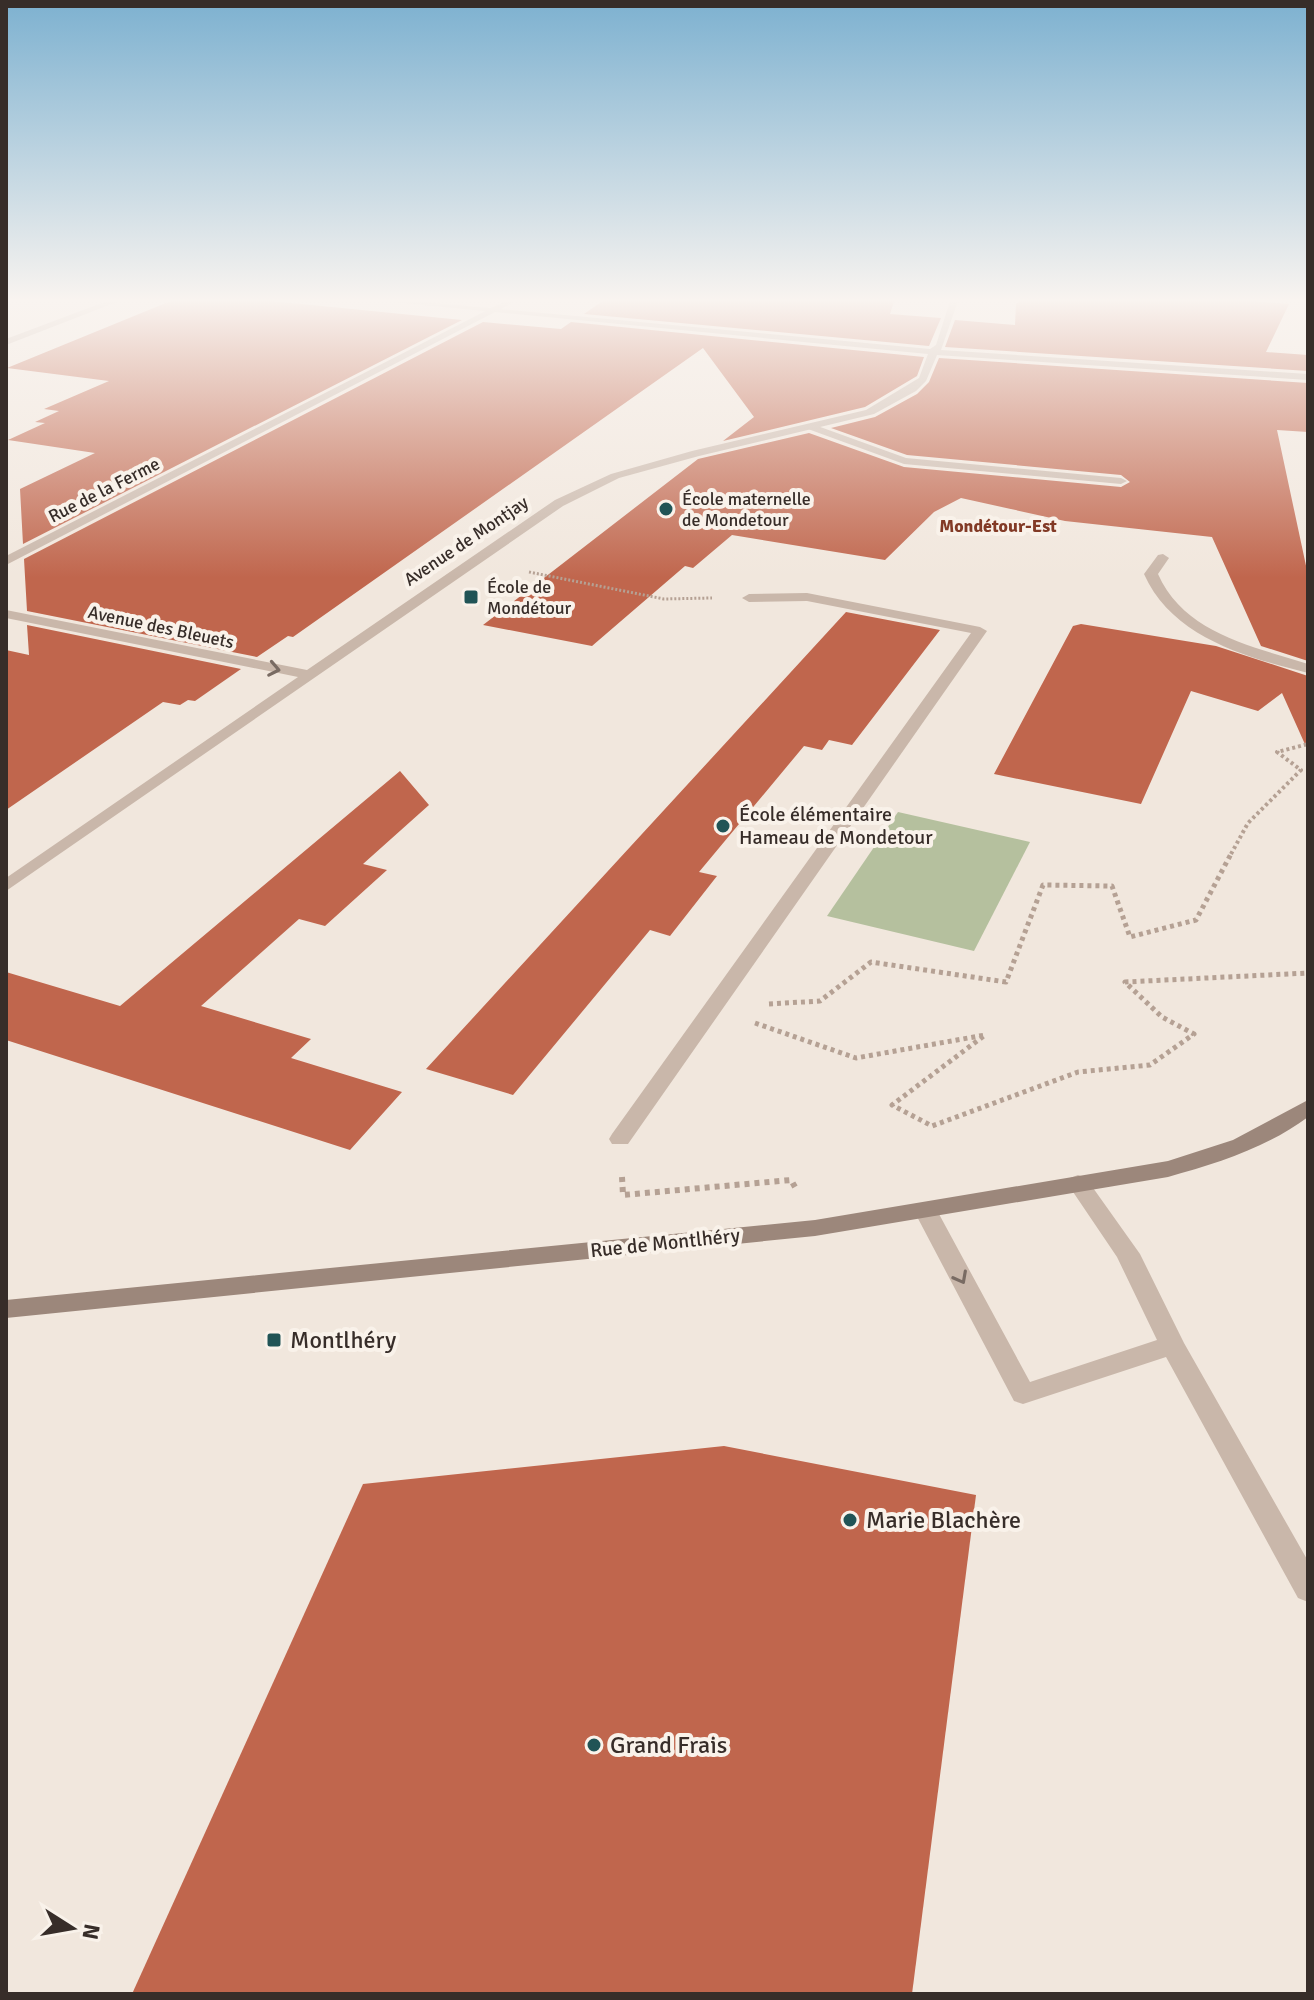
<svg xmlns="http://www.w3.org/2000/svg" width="1314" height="2000" font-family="Signika,sans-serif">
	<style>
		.green { fill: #b5c09e }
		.building { fill: #c0664d }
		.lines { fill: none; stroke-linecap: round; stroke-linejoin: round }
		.path-far3 { stroke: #b5a194; stroke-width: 3; stroke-dasharray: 2 2; stroke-linecap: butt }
		.path-far2 { stroke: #b5a194; stroke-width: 4; stroke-dasharray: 3 3; stroke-linecap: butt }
		.path-far1 { stroke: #b5a194; stroke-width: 5; stroke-dasharray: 4 4; stroke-linecap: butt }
		.path { stroke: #b5a194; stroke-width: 6; stroke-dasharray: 5 5; stroke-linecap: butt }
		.service { fill: #c9b7aa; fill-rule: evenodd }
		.pedestrian { fill: #c9b7aa; fill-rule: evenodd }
		.minor { fill: #c9b7aa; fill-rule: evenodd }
		.tertiary { fill: #c9b7aa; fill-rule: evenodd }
		.secondary { fill: #9c877b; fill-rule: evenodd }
		.oneway { stroke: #796b63 }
		.poi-dot { fill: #215456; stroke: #f9f2ea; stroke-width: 3 }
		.labels { text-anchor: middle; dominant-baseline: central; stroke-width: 8; stroke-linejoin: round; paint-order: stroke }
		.far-street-label { font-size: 18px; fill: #372d29; stroke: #f9f2ea }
		.far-poi-label { font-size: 18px; fill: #372d29; stroke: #f9f2ea; text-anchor: start }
		.far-neighbourhood-label { font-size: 18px; font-weight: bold; fill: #823a26; stroke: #f9f2ea }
		.poi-label { font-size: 20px; fill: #372d29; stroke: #f9f2ea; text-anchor: start }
		.street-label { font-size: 20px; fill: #372d29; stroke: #f9f2ea }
		.near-poi-label { font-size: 24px; fill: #372d29; stroke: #f9f2ea; text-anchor: start }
	</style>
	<rect width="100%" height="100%" fill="#f1e7dd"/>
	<!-- green -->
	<polygon class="green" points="898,812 1030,842 974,951 827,916"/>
	<!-- building -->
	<g class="building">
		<polygon points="178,298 241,298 462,320 23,544 20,489 95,453 8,440 45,423 35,422 59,411 44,409 109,381 7,368"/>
		<polygon points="607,298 665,301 667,298 895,298 890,314 941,318 929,346 584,314"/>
		<polygon points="1022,298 1219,298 1289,304 1266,352 1308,355 1308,371 945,347 955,320 1015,325 1016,304"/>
		<polygon points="483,322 561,329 571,322 924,357 917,376 865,407 723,441 754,417 703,348 293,637 288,636 257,657 27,611 24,559"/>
		<polygon points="939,358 1308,383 1308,432 1277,430 1308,575 1308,661 1261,646 1212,537 1065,521 961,498 934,512 885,560 732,535 693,568 685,566 592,646 483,625 698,459 809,433 904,467 1121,487 1130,482 1121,475 907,455 831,428 875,417 917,394 929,382"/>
		<polygon points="846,612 940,630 852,745 829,740 822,750 804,746 699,872 717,876 670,936 650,930 513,1095 426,1069"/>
		<polygon points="1081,624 1216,646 1308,676 1308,751 1282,693 1258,711 1191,691 1141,804 994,774 1073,626"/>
		<polygon points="27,625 241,669 195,701 188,700 180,705 163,702 6,810 6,650 29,655"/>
		<polygon points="400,771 429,805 363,864 387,870 325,926 299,919 201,1006 311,1039 291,1058 402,1092 350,1150 6,1040 6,972 120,1006"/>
		<polygon points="724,1446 976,1495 912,1994 132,1994 363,1484"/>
	</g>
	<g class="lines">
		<!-- path-far3 -->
		<polyline class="path-far3" points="529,572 664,599 712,598"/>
		<!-- path-far2 -->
		<polyline class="path-far2" points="1231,854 1248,823 1301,770 1277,752 1308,744"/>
		<!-- path-far1 -->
		<g class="path-far1">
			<polyline points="769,1004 820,1001 871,962 1006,982 1043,885 1112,886 1130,937 1196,920 1232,852"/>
			<polyline points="755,1023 856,1058 985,1035 892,1105 932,1126 1078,1072 1150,1065 1194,1034 1162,1017 1125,982 1308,973"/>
		</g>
		<!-- path -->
		<polyline class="path" points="622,1177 623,1195 791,1180 795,1187"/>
		<!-- service -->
		<g class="service">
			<polygon points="812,424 906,458 1121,478 1127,481 1121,484 904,464 808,429 808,425"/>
			<path d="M1163,554L1169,558L1158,574C1184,633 1251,646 1308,664V673C1245,657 1172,637 1144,574L1158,555Z"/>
			<polygon points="1078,1175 1086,1178 1140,1254 1184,1343 1308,1561 1308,1602 1298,1598 1166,1357 1023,1404 1014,1401 913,1209 917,1203 933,1203 1030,1382 1157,1340 1117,1257 1067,1183 1070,1178"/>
		</g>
		<!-- pedestrian -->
		<polygon class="pedestrian" points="807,593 980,627 987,631 628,1144 612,1144 609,1139 612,1134 971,633 807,601 749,602 742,598 749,594"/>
		<!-- minor -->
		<g class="minor">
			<polygon points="115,298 127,298 6,345 6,339"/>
			<polygon points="351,298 382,298 930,349 936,345 951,298 959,298 941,350 1308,374 1308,380 937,355 926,381 916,391 874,414 699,456 619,478 563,506 6,891 6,878 298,677 6,618 6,610 307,670 555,500 611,474 692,451 866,410 919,378 928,354"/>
			<polygon points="1001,298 1019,298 1015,301"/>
		</g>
		<!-- tertiary -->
		<polygon class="tertiary" points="511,298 522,298 6,565 6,556"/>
		<!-- secondary -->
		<path class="secondary" d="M1308,1100V1117C1266,1148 1218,1163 1168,1177L815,1236L6,1318V1300L815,1220L1168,1161L1233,1140Z"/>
	</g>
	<!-- one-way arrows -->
	<defs><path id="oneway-chevron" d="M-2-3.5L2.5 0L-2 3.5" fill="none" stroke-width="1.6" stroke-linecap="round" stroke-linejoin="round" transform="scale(2)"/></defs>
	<g class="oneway">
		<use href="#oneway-chevron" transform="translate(274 669) rotate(11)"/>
		<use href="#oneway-chevron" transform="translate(961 1278) rotate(62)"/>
	</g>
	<!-- sky -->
	<linearGradient id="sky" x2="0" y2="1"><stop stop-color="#7db1d0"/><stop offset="0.52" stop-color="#f9f4f0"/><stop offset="1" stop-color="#f9f4f0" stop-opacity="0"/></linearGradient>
	<rect width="1314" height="578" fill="url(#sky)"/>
	<!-- markers -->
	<g class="poi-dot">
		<circle cx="666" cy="509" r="8"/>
		<rect x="463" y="589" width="16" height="16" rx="4"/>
		<circle cx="723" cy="826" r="8"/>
		<rect x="266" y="1332" width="16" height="16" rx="4"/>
		<circle cx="850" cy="1520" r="8"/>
		<circle cx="594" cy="1745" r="8"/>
	</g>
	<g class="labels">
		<!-- far-street labels -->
		<g class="far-street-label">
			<text transform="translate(104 490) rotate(-27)">Rue de la Ferme</text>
			<text transform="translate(466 541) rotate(-34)">Avenue de Montjay</text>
			<text transform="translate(161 627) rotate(12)">Avenue des Bleuets</text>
		</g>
		<!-- far-poi labels -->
		<g class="far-poi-label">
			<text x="682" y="499">École maternelle<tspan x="682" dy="21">de Mondetour</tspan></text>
			<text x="487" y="587">École de<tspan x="487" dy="21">Mondétour</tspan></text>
		</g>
		<!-- far-neighbourhood labels -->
		<g class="far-neighbourhood-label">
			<text x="998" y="526">Mondétour-Est</text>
		</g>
		<!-- poi labels -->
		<g class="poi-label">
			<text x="739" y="814">École élémentaire<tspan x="739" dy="23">Hameau de Mondetour</tspan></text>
		</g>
		<!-- street labels -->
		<g class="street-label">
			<text transform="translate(665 1243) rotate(-6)">Rue de Montlhéry</text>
		</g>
		<!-- near-poi labels -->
		<g class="near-poi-label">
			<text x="290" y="1340">Montlhéry</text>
			<text x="866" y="1520">Marie Blachère</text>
			<text x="610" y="1745">Grand Frais</text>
		</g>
	</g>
	<!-- border -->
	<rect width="1314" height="2000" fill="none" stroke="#372d29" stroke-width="16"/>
	<!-- north arrow -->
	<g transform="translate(72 1928) rotate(101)" stroke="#f9f2ea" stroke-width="6" paint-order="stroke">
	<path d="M0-6L14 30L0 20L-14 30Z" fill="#372d29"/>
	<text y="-12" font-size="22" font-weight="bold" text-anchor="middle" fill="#372d29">N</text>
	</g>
</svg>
